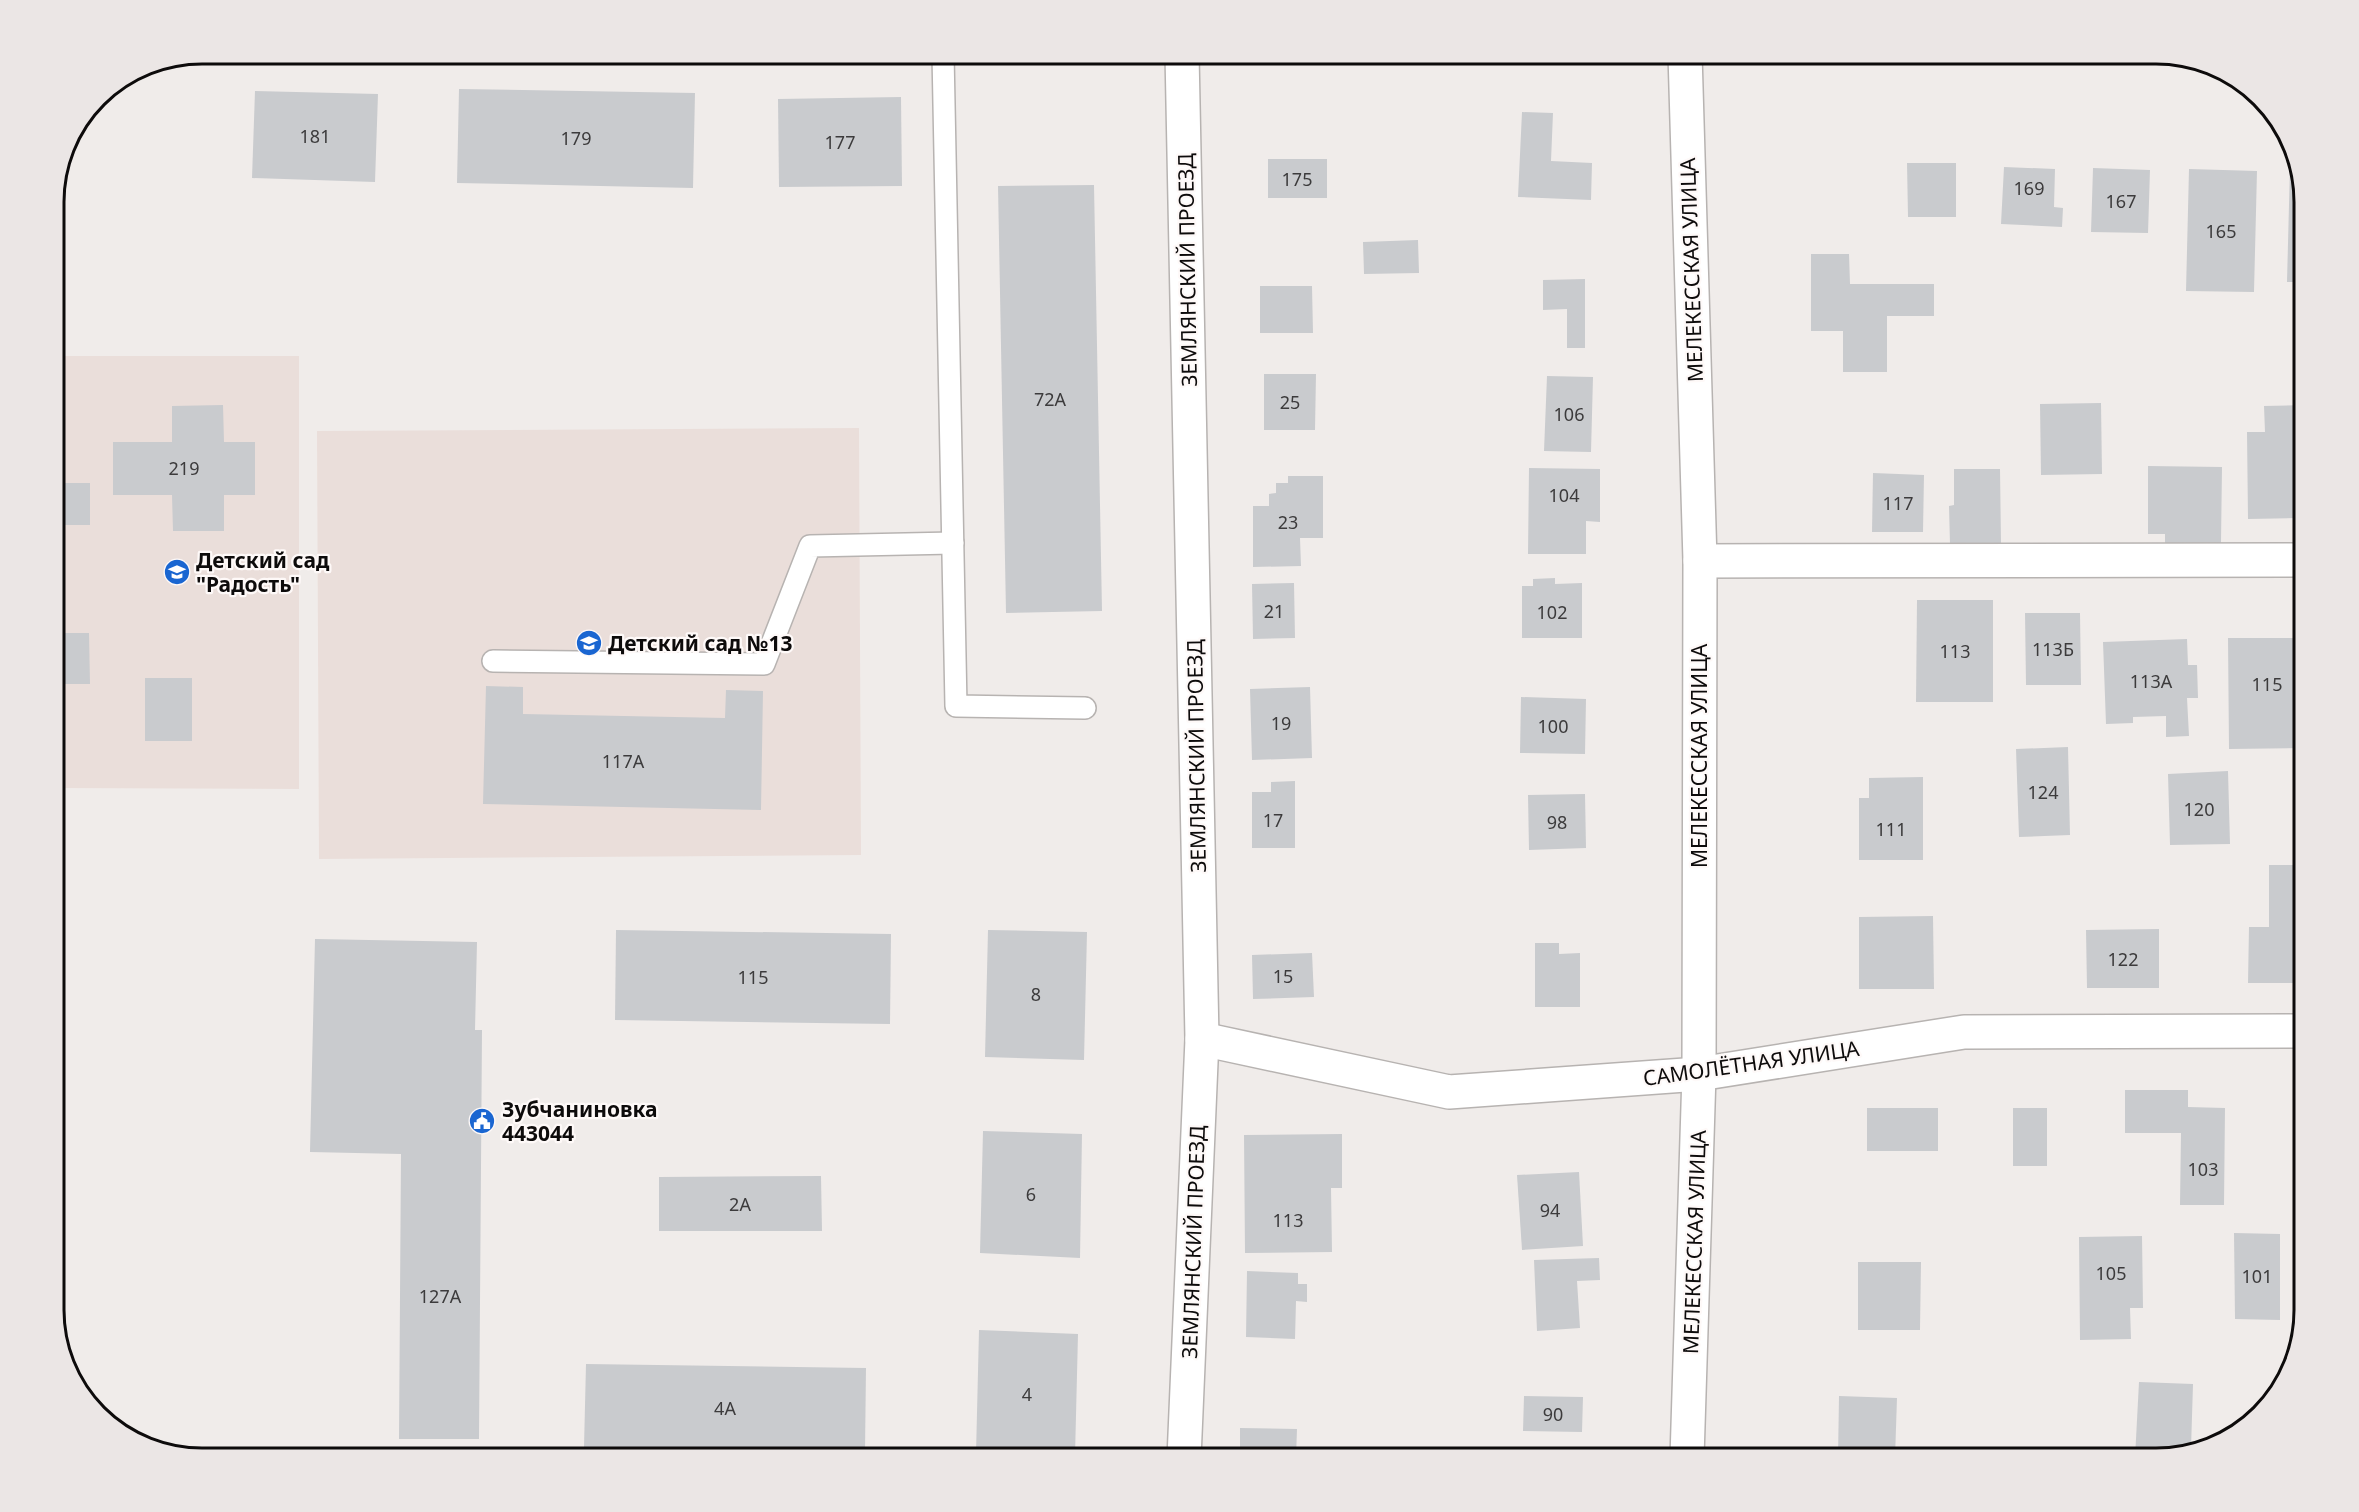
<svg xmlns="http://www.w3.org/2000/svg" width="2359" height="1512" font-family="'Noto Sans',sans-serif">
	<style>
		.built { fill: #eadeda }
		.building { fill: #c9cbce }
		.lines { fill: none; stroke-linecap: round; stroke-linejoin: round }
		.lane-casing { stroke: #b7b3b1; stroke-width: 24 }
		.street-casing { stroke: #b7b3b1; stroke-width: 36 }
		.lane { stroke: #fff; stroke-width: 21 }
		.street { stroke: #fff; stroke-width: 33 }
		.labels { text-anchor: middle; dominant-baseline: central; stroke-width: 4.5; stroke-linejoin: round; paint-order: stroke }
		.number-label { font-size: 18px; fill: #3c3b3c }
		.street-label { font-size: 21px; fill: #0d0b0b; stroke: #fef9f8 }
		.poi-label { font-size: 21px; font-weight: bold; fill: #0d0b0b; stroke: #fef9f8; text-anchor: start }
		.rim { fill: none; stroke: #0d0b0b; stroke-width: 3 }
	</style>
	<rect width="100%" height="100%" fill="#f0ecea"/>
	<!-- built -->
	<g class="built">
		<polygon points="54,356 299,356 299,789 54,788"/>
		<polygon points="859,428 861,855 319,859 317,431"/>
	</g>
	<!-- building -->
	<g class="building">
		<polygon points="459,89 695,93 693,188 457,183"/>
		<polygon points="255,91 378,94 375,182 252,178"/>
		<polygon points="901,97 902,186 779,187 778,99"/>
		<polygon points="1522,112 1553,113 1551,161 1592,163 1591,200 1518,197"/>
		<rect x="1268" y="159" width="59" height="39"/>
		<polygon points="1907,163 1956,163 1956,217 1908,217"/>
		<polygon points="2290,166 2295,166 2305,202 2305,282 2287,282"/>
		<polygon points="2004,167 2055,169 2054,207 2063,208 2062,227 2001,224"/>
		<polygon points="2093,168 2150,170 2148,233 2091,232"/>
		<polygon points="2189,169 2257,171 2254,292 2186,291"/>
		<polygon points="1094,185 1102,611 1006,613 998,186"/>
		<polygon points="1418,240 1419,273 1364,274 1363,242"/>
		<polygon points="1811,254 1849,254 1850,284 1934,284 1934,316 1887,316 1887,372 1843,372 1843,331 1811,331"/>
		<polygon points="1585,279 1585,348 1567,348 1567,309 1543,310 1543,280"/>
		<polygon points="1260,286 1312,286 1313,333 1260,333"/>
		<polygon points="1264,374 1316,374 1315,430 1264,430"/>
		<polygon points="1547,376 1593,377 1591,452 1544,451"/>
		<polygon points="2101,403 2102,474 2041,475 2040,404"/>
		<polygon points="223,405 224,442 255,442 255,495 224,495 224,531 173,531 172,495 113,495 113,442 172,442 172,406"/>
		<polygon points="2305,405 2305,531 2296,531 2296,518 2248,519 2247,432 2265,432 2264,406"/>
		<polygon points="2148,466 2222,467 2221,543 2165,543 2165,534 2148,534"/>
		<polygon points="1529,468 1600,469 1600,522 1586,521 1586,554 1528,554"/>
		<polygon points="1954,469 2000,469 2001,543 1950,544 1949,506 1954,505"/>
		<polygon points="1873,473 1924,475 1923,532 1872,532"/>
		<polygon points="1288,476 1323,476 1323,538 1300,538 1301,566 1253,567 1253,506 1269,506 1269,494 1276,493 1276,483 1288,483"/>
		<rect x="54" y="483" width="36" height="42"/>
		<polygon points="1555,578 1555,584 1582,583 1582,638 1522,638 1522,586 1533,586 1533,579"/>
		<polygon points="1294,583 1295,638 1253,639 1252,584"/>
		<polygon points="1917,600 1993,600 1993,702 1916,702"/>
		<polygon points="2025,613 2080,613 2081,685 2026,685"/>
		<polygon points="54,633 89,633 90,684 54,684"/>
		<polygon points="2228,638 2305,638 2305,730 2302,730 2302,748 2229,749"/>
		<polygon points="2187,639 2188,665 2197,665 2198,698 2187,698 2189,736 2166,737 2166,716 2133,717 2133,723 2106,724 2103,642"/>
		<rect x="145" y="678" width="47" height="63"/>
		<polygon points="486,686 523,687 523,714 725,718 726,690 763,691 761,810 483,804"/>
		<polygon points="1310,687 1312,758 1252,760 1250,689"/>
		<polygon points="1521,697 1586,699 1585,754 1520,753"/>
		<polygon points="2068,747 2070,835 2019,837 2016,749"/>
		<polygon points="2228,771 2230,844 2170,845 2168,774"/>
		<polygon points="1923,777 1923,860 1859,860 1859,798 1869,798 1869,778"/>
		<polygon points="1295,781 1295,848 1252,848 1252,792 1271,792 1271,782"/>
		<polygon points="1585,794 1586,848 1529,850 1528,795"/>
		<polygon points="2269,865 2305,865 2304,983 2248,983 2249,927 2269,927"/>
		<polygon points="1933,916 1934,989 1859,989 1859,917"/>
		<polygon points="2159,929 2159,988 2087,988 2086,930"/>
		<polygon points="616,930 891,934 890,1024 615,1020"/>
		<polygon points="988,930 1087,932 1084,1060 985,1057"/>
		<polygon points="315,939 477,942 475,1030 482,1030 479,1439 399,1439 401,1154 310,1152"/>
		<polygon points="1535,943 1559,943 1559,954 1580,953 1580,1007 1535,1007"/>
		<polygon points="1312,953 1314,997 1253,999 1252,955"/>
		<polygon points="2125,1090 2188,1090 2188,1107 2225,1108 2224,1205 2180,1205 2181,1133 2125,1133"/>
		<rect x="1867" y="1108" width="71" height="43"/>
		<rect x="2013" y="1108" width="34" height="58"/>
		<polygon points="983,1131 1082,1134 1080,1258 980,1253"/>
		<polygon points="1342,1134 1342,1188 1331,1188 1332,1252 1245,1253 1244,1135"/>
		<polygon points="1579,1172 1583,1246 1522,1250 1517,1175"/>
		<polygon points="821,1176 822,1231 659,1231 659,1177"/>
		<polygon points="2234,1233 2280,1234 2280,1320 2235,1319"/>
		<polygon points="2142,1236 2143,1308 2130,1308 2131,1339 2080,1340 2079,1237"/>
		<polygon points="1599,1258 1600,1280 1577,1281 1580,1328 1537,1331 1534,1260"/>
		<polygon points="1858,1262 1921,1262 1920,1330 1858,1330"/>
		<polygon points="1247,1271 1298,1273 1298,1284 1307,1284 1307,1302 1296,1301 1295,1339 1246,1337"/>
		<polygon points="979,1330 1078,1334 1075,1456 976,1454"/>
		<polygon points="586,1364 866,1368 865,1451 584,1447"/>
		<polygon points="2139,1382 2193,1384 2191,1449 2157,1458 2135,1458"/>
		<polygon points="1524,1396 1583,1397 1582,1432 1523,1431"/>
		<polygon points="1839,1396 1897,1398 1895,1458 1838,1458"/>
		<polygon points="1240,1428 1297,1429 1296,1458 1240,1458"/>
	</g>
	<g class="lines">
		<!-- lane casing -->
		<g class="lane-casing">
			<g id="lane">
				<polyline points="943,54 956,706 1085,708"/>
				<polyline points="493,661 764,664 810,546 953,543"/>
			</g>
		</g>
		<!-- street casing -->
		<g class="street-casing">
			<g id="street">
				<polyline points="1182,54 1202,1039 1184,1458"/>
				<polyline points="1685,54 1700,561 1699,1074 1687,1458"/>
				<polyline points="1700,561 2292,560"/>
				<polyline points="1202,1039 1449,1092 1699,1074 1964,1032 2305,1031"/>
			</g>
		</g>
		<!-- lane -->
		<use href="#lane" class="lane"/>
		<!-- street -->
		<use href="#street" class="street"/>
	</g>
	<!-- icons -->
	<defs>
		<g id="school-disc" transform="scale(1.35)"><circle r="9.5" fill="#1a66d1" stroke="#fef9f8"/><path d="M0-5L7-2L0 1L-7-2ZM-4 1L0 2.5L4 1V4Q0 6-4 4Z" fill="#fff"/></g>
		<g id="civic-disc" transform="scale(1.35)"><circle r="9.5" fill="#1a66d1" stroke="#fef9f8"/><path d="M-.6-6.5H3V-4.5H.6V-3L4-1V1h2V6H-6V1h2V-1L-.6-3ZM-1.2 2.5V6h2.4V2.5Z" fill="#fff"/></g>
	</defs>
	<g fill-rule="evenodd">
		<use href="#school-disc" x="177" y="572"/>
		<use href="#school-disc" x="589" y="643"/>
		<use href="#civic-disc" x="482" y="1121"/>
	</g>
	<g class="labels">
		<!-- number labels -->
		<g class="number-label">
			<text x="315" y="136">181</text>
			<text x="576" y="138">179</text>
			<text x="840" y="142">177</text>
			<text x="1297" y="179">175</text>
			<text x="2029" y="188">169</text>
			<text x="2121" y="201">167</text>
			<text x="2221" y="231">165</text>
			<text x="1050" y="399">72А</text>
			<text x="1290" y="402">25</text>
			<text x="1569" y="414">106</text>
			<text x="184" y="468">219</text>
			<text x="1564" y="495">104</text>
			<text x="1898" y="503">117</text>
			<text x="1288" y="522">23</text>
			<text x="1274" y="611">21</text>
			<text x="1552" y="612">102</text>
			<text x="2053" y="649">113Б</text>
			<text x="1955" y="651">113</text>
			<text x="2151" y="681">113А</text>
			<text x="2267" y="684">115</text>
			<text x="1281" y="723">19</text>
			<text x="1553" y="726">100</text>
			<text x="623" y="761">117А</text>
			<text x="2043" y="792">124</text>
			<text x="2199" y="809">120</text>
			<text x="1273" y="820">17</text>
			<text x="1557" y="822">98</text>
			<text x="1891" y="829">111</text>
			<text x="2123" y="959">122</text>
			<text x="1283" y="976">15</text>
			<text x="753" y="977">115</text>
			<text x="1036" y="994">8</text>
			<text x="2203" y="1169">103</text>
			<text x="1031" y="1194">6</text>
			<text x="740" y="1204">2А</text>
			<text x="1550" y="1210">94</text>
			<text x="1288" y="1220">113</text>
			<text x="2111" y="1273">105</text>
			<text x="2257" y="1276">101</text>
			<text x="440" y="1296">127А</text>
			<text x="1027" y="1394">4</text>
			<text x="725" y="1408">4А</text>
			<text x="1553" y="1414">90</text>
		</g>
		<!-- street labels -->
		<g class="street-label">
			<text transform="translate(1187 270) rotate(-91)">ЗЕМЛЯНСКИЙ ПРОЕЗД</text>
			<text transform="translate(1691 270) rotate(-92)">МЕЛЕКЕССКАЯ УЛИЦА</text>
			<text transform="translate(1196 756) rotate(-91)">ЗЕМЛЯНСКИЙ ПРОЕЗД</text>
			<text transform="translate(1699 756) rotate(-90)">МЕЛЕКЕССКАЯ УЛИЦА</text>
			<text transform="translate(1751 1063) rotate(-8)">САМОЛЁТНАЯ УЛИЦА</text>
			<text transform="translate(1193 1242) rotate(-88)">ЗЕМЛЯНСКИЙ ПРОЕЗД</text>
			<text transform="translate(1694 1242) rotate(-88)">МЕЛЕКЕССКАЯ УЛИЦА</text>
		</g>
		<!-- poi labels -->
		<g class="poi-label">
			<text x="196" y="560">Детский сад<tspan x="196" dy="24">"Радость"</tspan></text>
			<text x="608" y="643">Детский сад №13</text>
			<text x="502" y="1109">Зубчаниновка<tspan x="502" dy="24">443044</tspan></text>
		</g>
	</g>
	<!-- crop -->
	<path d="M0 0H2359V1512H0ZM202 64H2156A138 138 0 0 1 2294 202V1310A138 138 0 0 1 2156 1448H202A138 138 0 0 1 64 1310V202A138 138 0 0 1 202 64Z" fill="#ebe6e5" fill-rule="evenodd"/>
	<path class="rim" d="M202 64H2156A138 138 0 0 1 2294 202V1310A138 138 0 0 1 2156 1448H202A138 138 0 0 1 64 1310V202A138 138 0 0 1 202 64Z"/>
</svg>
